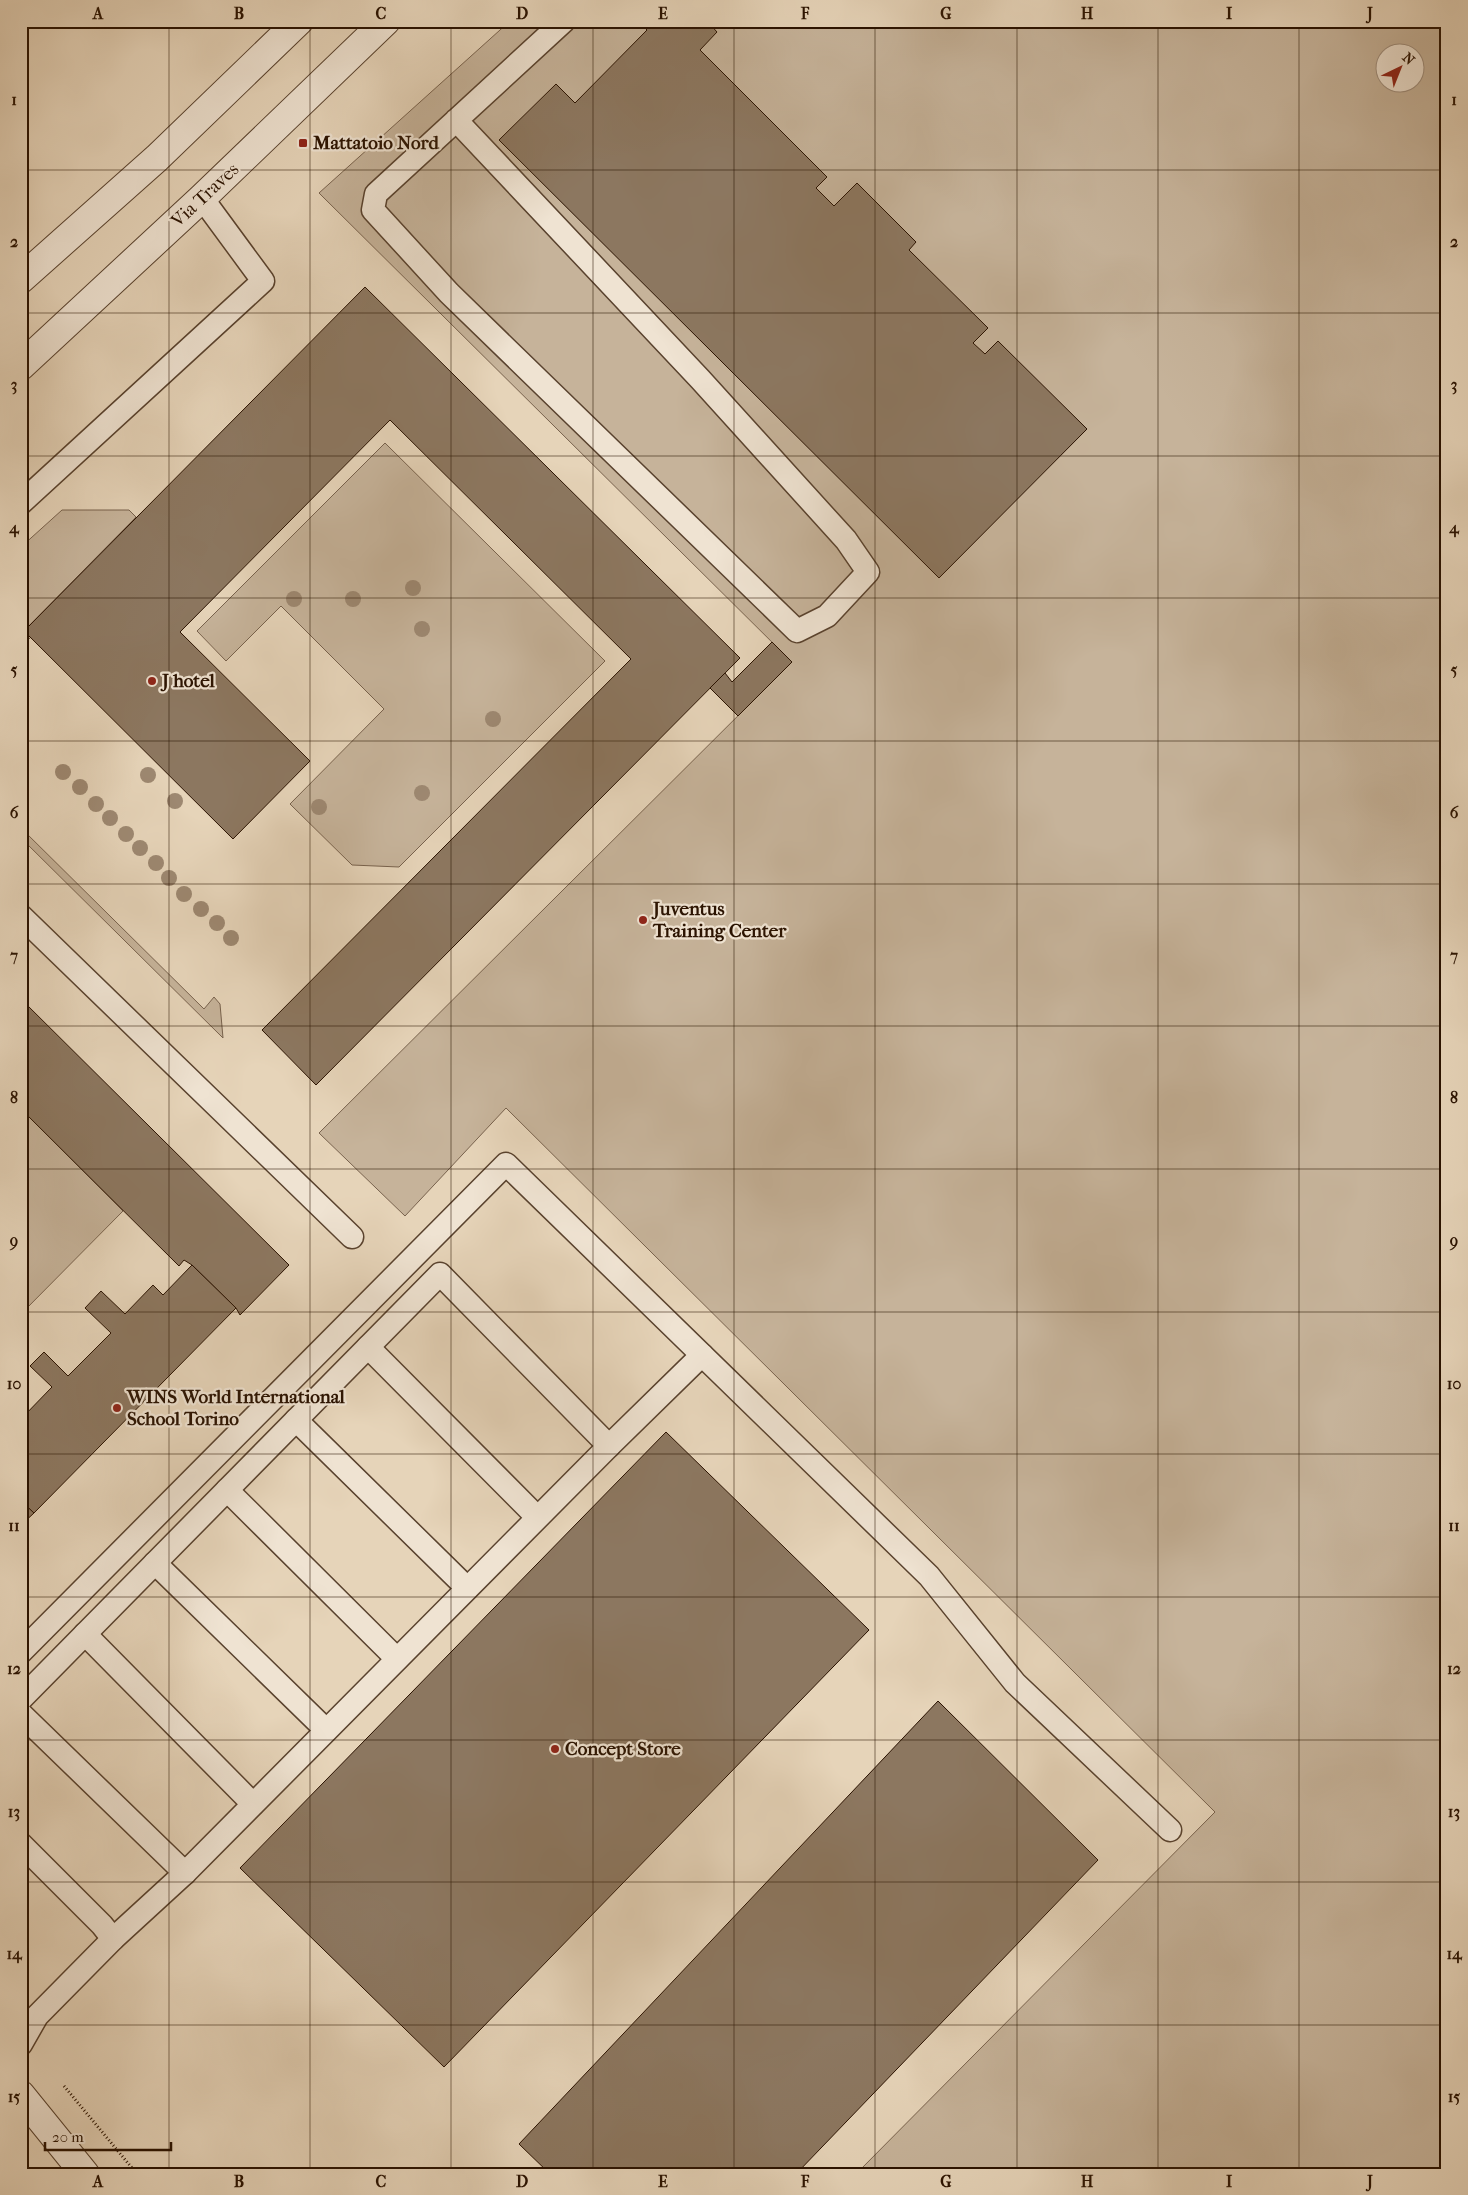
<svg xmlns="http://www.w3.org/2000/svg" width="1468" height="2195" font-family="'IM FELL French Canon',serif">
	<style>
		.green { fill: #c6b39a; stroke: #78624d; fill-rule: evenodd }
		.building { fill: #8c7760; stroke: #2a1200 }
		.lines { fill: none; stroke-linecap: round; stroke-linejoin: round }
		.lane-casing { stroke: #59422e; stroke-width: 25 }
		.street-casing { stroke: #59422e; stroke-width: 30 }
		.path { stroke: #2a1200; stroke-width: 3; stroke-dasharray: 1 2.5; stroke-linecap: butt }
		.lane { stroke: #efe3d2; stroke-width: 22 }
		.street { stroke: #efe3d2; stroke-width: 28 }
		.tree { fill: #9d8871 }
		.grid { fill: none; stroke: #2a1200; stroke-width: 1; stroke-opacity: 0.55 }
		.poi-dot { fill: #8f2418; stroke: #efe3d2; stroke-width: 2 }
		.labels { text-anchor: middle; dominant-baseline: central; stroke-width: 4.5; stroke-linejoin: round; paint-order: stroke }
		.poi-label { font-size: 19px; font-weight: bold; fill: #2a1200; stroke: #efe3d2; text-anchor: start }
		.street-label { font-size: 19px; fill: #2a1200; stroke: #efe3d2 }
		.neatline { fill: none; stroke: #2a1200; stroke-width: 2 }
		.grid-label { font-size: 16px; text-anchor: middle; font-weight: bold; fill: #2a1200 }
	</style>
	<rect width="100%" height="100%" fill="#e6d4b9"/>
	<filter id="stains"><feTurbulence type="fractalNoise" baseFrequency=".004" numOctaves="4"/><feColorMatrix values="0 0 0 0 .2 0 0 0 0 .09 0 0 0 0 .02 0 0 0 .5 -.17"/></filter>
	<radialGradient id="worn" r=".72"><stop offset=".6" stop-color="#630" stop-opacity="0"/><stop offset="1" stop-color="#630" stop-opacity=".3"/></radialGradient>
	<!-- green -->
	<g class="green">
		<path d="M510,21H1447V2174H856L1215,1812L506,1108L405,1216L319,1133L792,662L319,193ZM1386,52H1416V82H1386Z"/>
		<polygon points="385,443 605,661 399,867 352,865 290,804 384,709 281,606 226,661 197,631"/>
		<polygon points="62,510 129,510 136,517 24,631 31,637 21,647 21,547"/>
		<polygon points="21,828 204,1009 214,997 220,1004 223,1038 21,838"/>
		<polygon points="21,1109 123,1211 21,1314"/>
	</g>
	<!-- building -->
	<g class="building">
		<polygon points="638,21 707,21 717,32 700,50 827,177 816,188 834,206 857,183 916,242 909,250 988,328 973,343 985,354 998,341 1087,429 939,578 499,140 556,84 575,103 647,30"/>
		<polygon points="365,287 740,658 316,1085 262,1030 631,659 390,420 180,632 310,761 233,839 24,631"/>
		<polygon points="772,642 792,662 738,716 710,688 725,673 732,682"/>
		<polygon points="21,999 289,1265 240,1315 236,1308 192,1265 184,1260 179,1266 21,1109"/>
		<polygon points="192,1265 236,1308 34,1513 21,1501 21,1419 52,1387 30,1366 44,1352 68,1376 111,1333 85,1308 101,1291 125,1314 153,1285 163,1295"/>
		<polygon points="666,1432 869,1630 444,2067 240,1868"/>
		<polygon points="21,1501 34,1513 21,1525"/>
		<polygon points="938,1701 1098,1860 796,2174 550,2174 519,2144"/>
	</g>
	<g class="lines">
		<!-- lane casing -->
		<g class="lane-casing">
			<g id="lane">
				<polyline points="456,120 700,379 846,540 868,572 827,616 797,631 449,293 373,210 376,194 564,21"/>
				<polyline points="21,503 263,281 202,198"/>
				<polyline points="21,916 352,1237"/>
				<polyline points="368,1347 537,1517"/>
				<polyline points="296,1420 467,1588"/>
				<polyline points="227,1490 397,1659"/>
				<polyline points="155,1563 326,1730"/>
				<polyline points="85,1634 253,1804"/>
				<polyline points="21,1652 506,1164 929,1576 1015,1683 1170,1830"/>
				<polyline points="21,1699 440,1274 609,1446"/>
				<polyline points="21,1714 185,1873"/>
				<polyline points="21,1844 102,1925 113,1939"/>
				<polyline points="21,2044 37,2016 113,1939 185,1873 609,1446 702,1355"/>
			</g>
		</g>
		<!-- street casing -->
		<g class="street-casing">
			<g id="street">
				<polyline points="21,279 157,158 299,21"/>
				<polyline points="21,366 202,198 386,21"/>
				<polyline points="21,2095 85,2174"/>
			</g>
		</g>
		<!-- path -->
		<polyline class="path" points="64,2086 137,2174"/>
		<!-- lane -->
		<use href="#lane" class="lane"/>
		<!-- street -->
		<use href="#street" class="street"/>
	</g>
	<!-- trees -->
	<g class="tree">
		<circle cx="413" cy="588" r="8"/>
		<circle cx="294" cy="599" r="8"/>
		<circle cx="353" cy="599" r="8"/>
		<circle cx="422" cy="629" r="8"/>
		<circle cx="493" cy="719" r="8"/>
		<circle cx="63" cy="772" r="8"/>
		<circle cx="148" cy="775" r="8"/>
		<circle cx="80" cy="787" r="8"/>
		<circle cx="422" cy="793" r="8"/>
		<circle cx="175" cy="801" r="8"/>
		<circle cx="96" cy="804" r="8"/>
		<circle cx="319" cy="807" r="8"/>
		<circle cx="110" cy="818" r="8"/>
		<circle cx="126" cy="834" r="8"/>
		<circle cx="140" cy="848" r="8"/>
		<circle cx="156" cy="863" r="8"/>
		<circle cx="169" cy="878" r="8"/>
		<circle cx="184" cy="894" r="8"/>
		<circle cx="201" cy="909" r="8"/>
		<circle cx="217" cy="923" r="8"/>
		<circle cx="231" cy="938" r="8"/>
	</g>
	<!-- grid -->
	<path class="grid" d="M169,21V2174M310,21V2174M451,21V2174M593,21V2174M734,21V2174M875,21V2174M1017,21V2174M1158,21V2174M1299,21V2174M21,170H1447M21,313H1447M21,456H1447M21,598H1447M21,741H1447M21,884H1447M21,1026H1447M21,1169H1447M21,1312H1447M21,1454H1447M21,1597H1447M21,1740H1447M21,1882H1447M21,2025H1447"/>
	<!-- markers -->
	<g class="poi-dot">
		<rect x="298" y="138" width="10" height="10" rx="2.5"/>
		<circle cx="152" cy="681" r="5"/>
		<circle cx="643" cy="920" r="5"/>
		<circle cx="117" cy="1408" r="5"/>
		<circle cx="555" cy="1749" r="5"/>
	</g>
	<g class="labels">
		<!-- poi labels -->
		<g class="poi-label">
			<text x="313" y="143">Mattatoio Nord</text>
			<text x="162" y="681">J hotel</text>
			<text x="653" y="909">Juventus<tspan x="653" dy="22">Training Center</tspan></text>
			<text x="127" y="1397">WINS World International<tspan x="127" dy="22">School Torino</tspan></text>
			<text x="565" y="1749">Concept Store</text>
		</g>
		<!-- street labels -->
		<g class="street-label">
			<text transform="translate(205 195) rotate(-43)">Via Traves</text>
		</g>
	</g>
	<!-- margin -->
	<rect width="1468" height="2195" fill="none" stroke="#e6d4b9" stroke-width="55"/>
	<!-- north arrow -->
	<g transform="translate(1400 68) rotate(43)"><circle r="24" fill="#efe3d2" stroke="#a08f7e"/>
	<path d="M0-4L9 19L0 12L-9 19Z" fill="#8f2418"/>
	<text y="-8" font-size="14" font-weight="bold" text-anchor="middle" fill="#2a1200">N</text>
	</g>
	<!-- scale -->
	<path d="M45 2142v8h126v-8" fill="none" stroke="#2a1200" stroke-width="2.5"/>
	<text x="52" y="2142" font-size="15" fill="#2a1200" stroke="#efe3d2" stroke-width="4" paint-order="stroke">20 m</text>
	<rect x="28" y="28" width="1412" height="2140" class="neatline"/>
	<g class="grid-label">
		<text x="98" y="19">A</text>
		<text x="239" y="19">B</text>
		<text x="381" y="19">C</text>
		<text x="522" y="19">D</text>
		<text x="663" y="19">E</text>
		<text x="805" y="19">F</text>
		<text x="946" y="19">G</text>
		<text x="1087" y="19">H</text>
		<text x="1229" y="19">I</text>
		<text x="1370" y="19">J</text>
		<text x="14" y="105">1</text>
		<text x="1454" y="105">1</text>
		<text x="14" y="247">2</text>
		<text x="1454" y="247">2</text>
		<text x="14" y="390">3</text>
		<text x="1454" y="390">3</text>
		<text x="14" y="533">4</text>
		<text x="1454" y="533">4</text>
		<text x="14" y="675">5</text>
		<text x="1454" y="675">5</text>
		<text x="14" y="818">6</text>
		<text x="1454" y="818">6</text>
		<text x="14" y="961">7</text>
		<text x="1454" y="961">7</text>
		<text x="14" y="1103">8</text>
		<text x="1454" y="1103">8</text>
		<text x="14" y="1246">9</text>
		<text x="1454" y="1246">9</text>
		<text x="14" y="1389">10</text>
		<text x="1454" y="1389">10</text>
		<text x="14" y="1531">11</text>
		<text x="1454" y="1531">11</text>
		<text x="14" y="1674">12</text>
		<text x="1454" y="1674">12</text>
		<text x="14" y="1817">13</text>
		<text x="1454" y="1817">13</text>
		<text x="14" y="1959">14</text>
		<text x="1454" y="1959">14</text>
		<text x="14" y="2102">15</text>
		<text x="1454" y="2102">15</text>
		<text x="98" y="2187">A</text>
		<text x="239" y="2187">B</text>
		<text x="381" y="2187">C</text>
		<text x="522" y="2187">D</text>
		<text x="663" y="2187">E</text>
		<text x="805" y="2187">F</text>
		<text x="946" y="2187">G</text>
		<text x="1087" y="2187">H</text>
		<text x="1229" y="2187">I</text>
		<text x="1370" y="2187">J</text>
	</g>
	<rect width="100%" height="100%" filter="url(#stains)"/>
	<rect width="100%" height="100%" fill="url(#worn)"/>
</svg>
